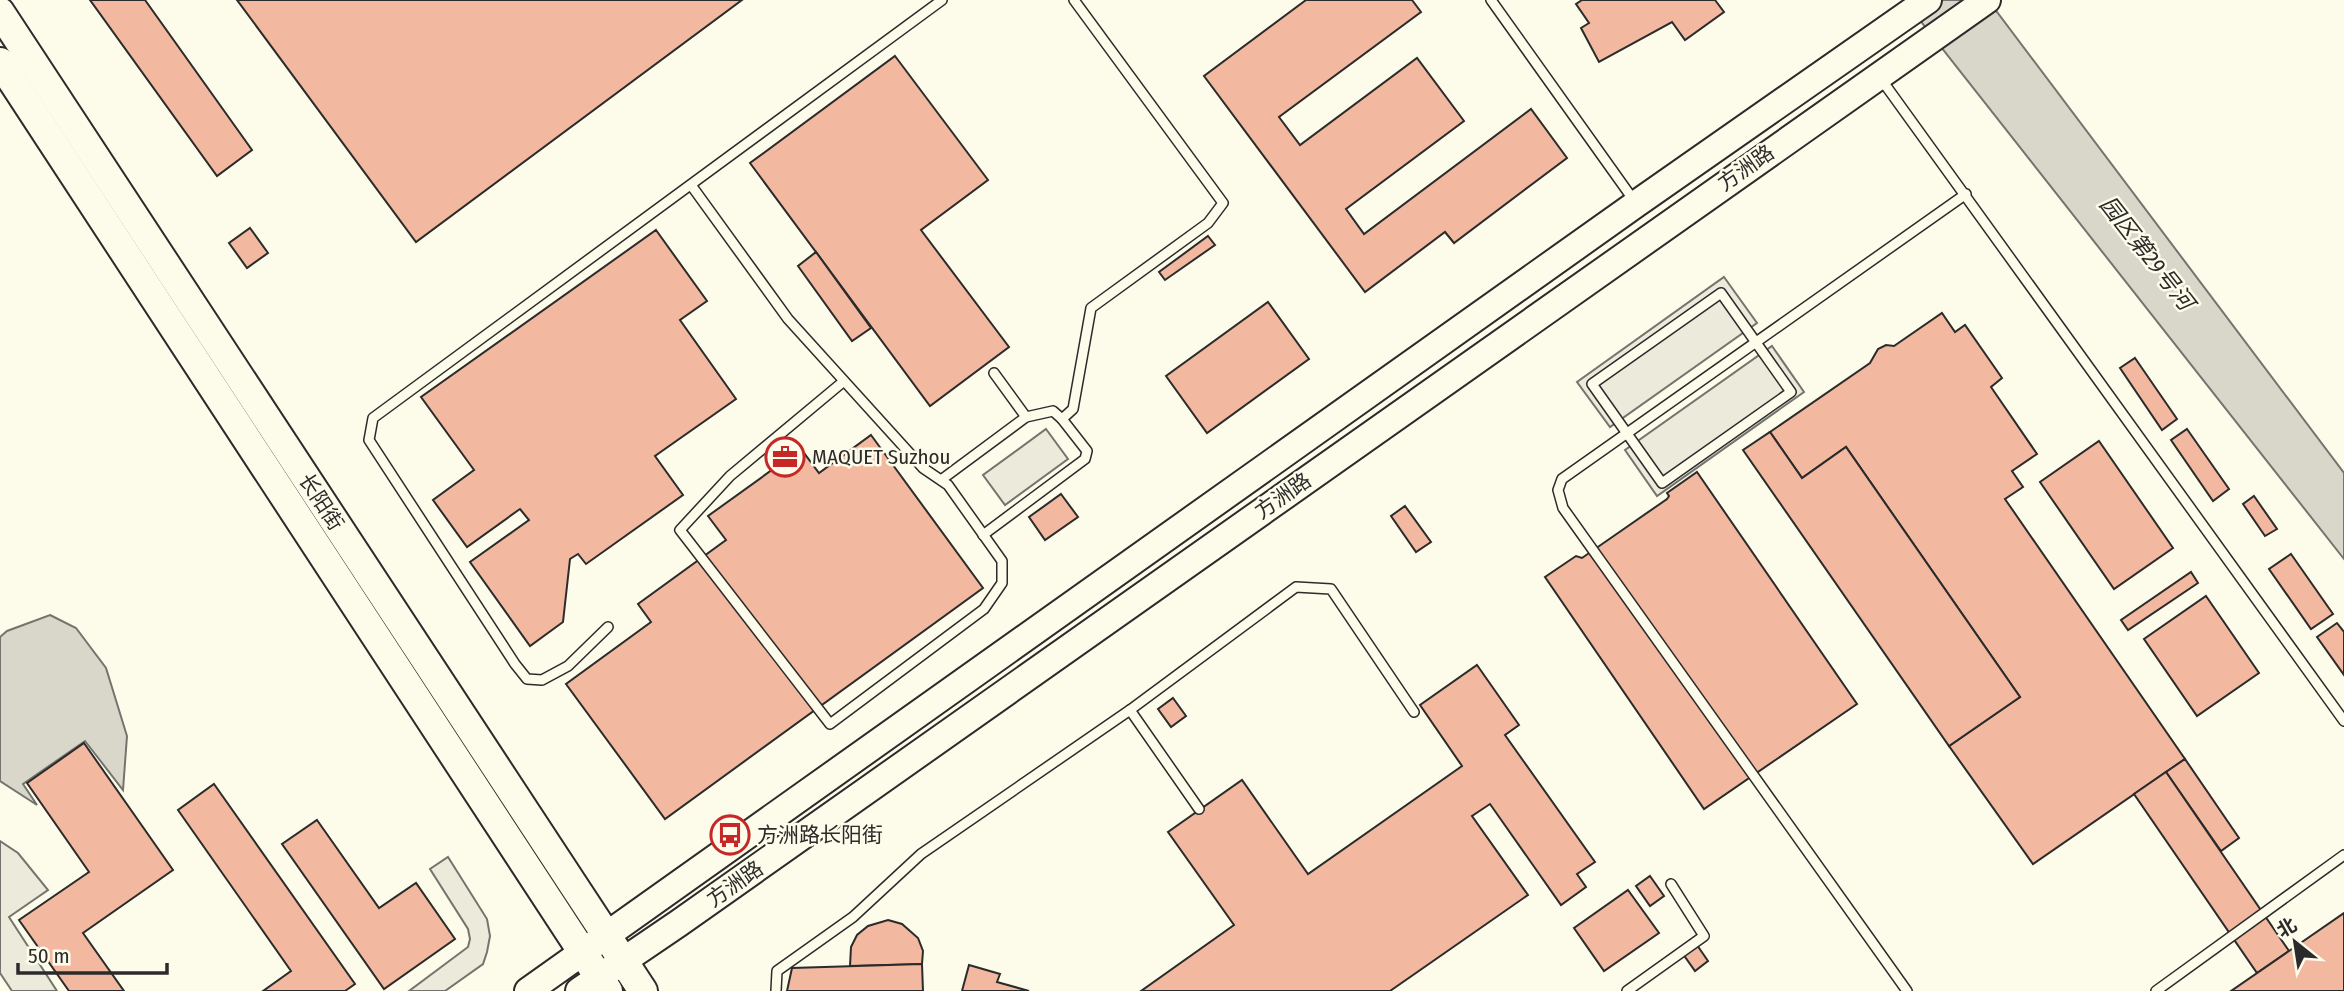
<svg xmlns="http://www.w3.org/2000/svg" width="2344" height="991" font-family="'Fira Sans Condensed','Noto Sans SC',sans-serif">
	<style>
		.green { fill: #ecebdb; stroke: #74746e; stroke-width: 2 }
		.parking { fill: #eceadb; stroke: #74746e; stroke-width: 2 }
		.water { fill: #d8d7c9; stroke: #74746e; stroke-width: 2 }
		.building { fill: #f2b8a0; stroke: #2b2b2b; stroke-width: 2 }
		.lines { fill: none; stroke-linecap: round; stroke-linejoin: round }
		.lane-casing { stroke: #2b2b2b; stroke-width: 12 }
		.secondary-casing { stroke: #2b2b2b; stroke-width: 30 }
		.primary-casing { stroke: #2b2b2b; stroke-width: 32 }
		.lane { stroke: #fdfbea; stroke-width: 9 }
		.secondary { stroke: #fdfbea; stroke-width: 26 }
		.primary { stroke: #fdfbea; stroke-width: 28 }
		.labels { text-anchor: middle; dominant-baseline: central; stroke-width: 5; stroke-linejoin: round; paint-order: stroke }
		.street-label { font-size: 21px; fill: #2b2b2b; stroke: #fdfbea }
		.poi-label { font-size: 21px; fill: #2b2b2b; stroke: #fdfbea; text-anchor: start }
		.water-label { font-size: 23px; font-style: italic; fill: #2b2b2b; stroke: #fdfbea }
	</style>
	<rect width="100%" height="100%" fill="#fdfbea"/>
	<!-- green -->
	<g class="green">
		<polygon points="0,841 18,853 48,890 9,917 57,991 12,991 0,973"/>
		<polygon points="448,857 487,919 490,936 487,952 483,964 445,991 409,991 468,947 470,939 468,929 430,869"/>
	</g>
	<!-- parking -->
	<g class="parking">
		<polygon points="1724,277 1757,323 1610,427 1577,382"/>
		<polygon points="1772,346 1804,392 1657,496 1625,450"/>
		<polygon points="1046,429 1068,459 1005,505 983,475"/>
	</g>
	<!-- water -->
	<g class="water">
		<polygon points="1904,0 1988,0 2344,473 2344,559"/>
		<polygon points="50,615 76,628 106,668 127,736 123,790 85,741 23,784 37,805 0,781 0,637 7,631"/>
	</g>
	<!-- building -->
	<g class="building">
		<polygon points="90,0 145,0 252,150 217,176"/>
		<polygon points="237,0 742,0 416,242"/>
		<polygon points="1306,0 1412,0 1421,12 1279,117 1300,145 1417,58 1464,121 1346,209 1364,234 1531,109 1567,158 1454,243 1445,232 1365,292 1204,76"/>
		<polygon points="1582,0 1715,0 1724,12 1685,40 1672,22 1599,62 1581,28 1589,23 1576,4"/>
		<polygon points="895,56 988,180 921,230 1009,347 930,406 750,163"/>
		<polygon points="250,228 268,253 247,268 229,243"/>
		<polygon points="656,230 707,301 680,320 736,399 655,456 683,495 586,564 578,554 570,559 563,622 530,646 470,562 529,520 520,509 467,547 433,500 474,470 421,397"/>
		<polygon points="1208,236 1215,245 1165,280 1159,272"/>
		<polygon points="816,252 871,328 852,341 798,266"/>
		<polygon points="1268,302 1309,359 1207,433 1166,376"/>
		<polygon points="1942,313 1955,332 1965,325 2002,378 1991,387 2037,454 2012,471 2023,487 2005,499 2185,759 2033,864 1949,746 2020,697 1846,447 1802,478 1770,432 1870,363 1878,349 1886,345 1894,346"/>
		<polygon points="2135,358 2177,419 2162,430 2120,368"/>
		<polygon points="2187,429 2229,489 2213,501 2171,440"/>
		<polygon points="1770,432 1802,478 1846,447 2020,697 1949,746 1743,450"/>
		<polygon points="871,435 983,588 665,819 566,684 651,622 638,604 726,540 708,516 801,449 819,473"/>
		<polygon points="2099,441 2173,548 2114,589 2040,482"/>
		<polygon points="1697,472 1857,704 1704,809 1545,577 1576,556 1582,558 1667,499 1669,496 1667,493"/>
		<polygon points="1061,494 1078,517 1045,540 1029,517"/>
		<polygon points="2254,496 2277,529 2265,536 2243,504"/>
		<polygon points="1405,506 1431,542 1416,552 1391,516"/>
		<polygon points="2291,554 2333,614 2311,629 2269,569"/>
		<polygon points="2191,572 2198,583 2128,630 2121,620"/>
		<polygon points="2206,596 2259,673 2197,716 2144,639"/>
		<polygon points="2337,623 2344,632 2344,675 2317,637"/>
		<polygon points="1477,665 1519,725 1505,735 1595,862 1577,874 1586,887 1561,905 1490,804 1472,816 1528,895 1390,991 1141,991 1234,925 1168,832 1242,780 1308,874 1462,766 1420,705"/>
		<polygon points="1173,698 1186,716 1171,727 1158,709"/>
		<polygon points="84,743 173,870 83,933 124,991 69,991 19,920 89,872 27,783"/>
		<polygon points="2185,759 2239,838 2221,851 2166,772"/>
		<polygon points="2166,772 2289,951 2257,973 2134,794"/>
		<polygon points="214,784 355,984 345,991 263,991 291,971 178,810"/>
		<polygon points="317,820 379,908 416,883 455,939 384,989 282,844"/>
		<polygon points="1650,876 1664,896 1650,906 1636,886"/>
		<polygon points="1628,890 1659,933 1604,971 1574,928"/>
		<polygon points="2344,913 2344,991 2231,991 2289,951"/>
		<polygon points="888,920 902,924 918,938 923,951 922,964 850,966 851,947 857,935 868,926"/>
		<polygon points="1697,945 1708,961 1695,971 1683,954"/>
		<polygon points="922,964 923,991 787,991 792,968"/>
		<polygon points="969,965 1000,974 997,982 1029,991 962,991"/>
	</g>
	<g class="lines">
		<!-- lane casing -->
		<g class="lane-casing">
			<g id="lane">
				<polyline points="1491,0 1635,202"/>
				<polyline points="1881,79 2344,721"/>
				<polyline points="691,185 788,319 923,468 948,485 1002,561 1002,583 984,609 830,724 680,530 730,476 844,381"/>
				<polygon points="1721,293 1791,392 1662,483 1592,384"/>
				<polyline points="994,373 1026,417"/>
				<polyline points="1062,419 1073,409 1091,308 1208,223 1223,203 1074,0"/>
				<polyline points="941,480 1026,417 1053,411 1062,419 1087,451 1085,459 983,535"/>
				<polyline points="608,627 568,666 542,680 527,679 515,664 369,440 373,418 942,0"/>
				<polyline points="1130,710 1199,809"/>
				<polyline points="776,991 777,971 853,917 921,854 1130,710 1296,587 1331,589 1414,712"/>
				<polyline points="1627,991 1704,936 1671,884"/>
				<polyline points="1907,991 1563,508 1558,490 1562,479 1966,194"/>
				<polyline points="2156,991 2344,855"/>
			</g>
		</g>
		<!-- secondary casing -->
		<g class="secondary-casing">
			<g id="secondary">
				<polyline points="528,991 1636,204 1928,0"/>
				<polyline points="579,991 679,923 1987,0"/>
			</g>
		</g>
		<!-- primary casing -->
		<g class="primary-casing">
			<g id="primary">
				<polyline points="0,12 643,991"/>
				<polyline points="0,62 608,991"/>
			</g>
		</g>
		<!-- lane -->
		<use href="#lane" class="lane"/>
		<!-- secondary -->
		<use href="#secondary" class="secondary"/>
		<!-- primary -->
		<use href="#primary" class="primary"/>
	</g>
	<!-- icons -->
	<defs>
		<g id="office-ring" transform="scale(2.0125)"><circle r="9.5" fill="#fdfbea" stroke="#c62828" stroke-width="1.5"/><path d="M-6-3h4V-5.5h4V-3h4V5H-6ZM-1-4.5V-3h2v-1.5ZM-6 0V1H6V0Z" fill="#c62828"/></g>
		<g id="bus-ring" transform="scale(2.0125)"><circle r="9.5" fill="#fdfbea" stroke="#c62828" stroke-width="1.5"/><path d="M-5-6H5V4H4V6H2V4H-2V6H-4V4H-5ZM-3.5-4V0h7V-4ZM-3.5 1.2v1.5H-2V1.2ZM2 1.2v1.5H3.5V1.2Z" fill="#c62828"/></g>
	</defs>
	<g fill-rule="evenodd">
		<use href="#office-ring" x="785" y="457"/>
		<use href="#bus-ring" x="730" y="835"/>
	</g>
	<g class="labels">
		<!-- street labels -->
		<g class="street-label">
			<text transform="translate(1746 168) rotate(-35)">方洲路</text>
			<text transform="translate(1283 496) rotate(-35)">方洲路</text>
			<text transform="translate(321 502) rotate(57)">长阳街</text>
			<text transform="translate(735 884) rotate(-35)">方洲路</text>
		</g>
		<!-- poi labels -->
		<g class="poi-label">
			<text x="812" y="457">MAQUET Suzhou</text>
			<text x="757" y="835">方洲路长阳街</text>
		</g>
		<!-- water labels -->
		<g class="water-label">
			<text transform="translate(2147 253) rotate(52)">园区第29号河</text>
		</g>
	</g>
	<!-- north arrow -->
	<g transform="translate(2295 942) rotate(330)" stroke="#fdfbea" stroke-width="5" paint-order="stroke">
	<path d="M0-5L12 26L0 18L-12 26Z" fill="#2b2b2b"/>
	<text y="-10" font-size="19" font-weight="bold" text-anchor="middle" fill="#2b2b2b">北</text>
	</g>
	<!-- scale -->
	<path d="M18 963v10h149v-10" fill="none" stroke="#2b2b2b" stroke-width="3.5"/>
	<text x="28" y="963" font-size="21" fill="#2b2b2b" stroke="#fdfbea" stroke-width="5" paint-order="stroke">50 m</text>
</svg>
